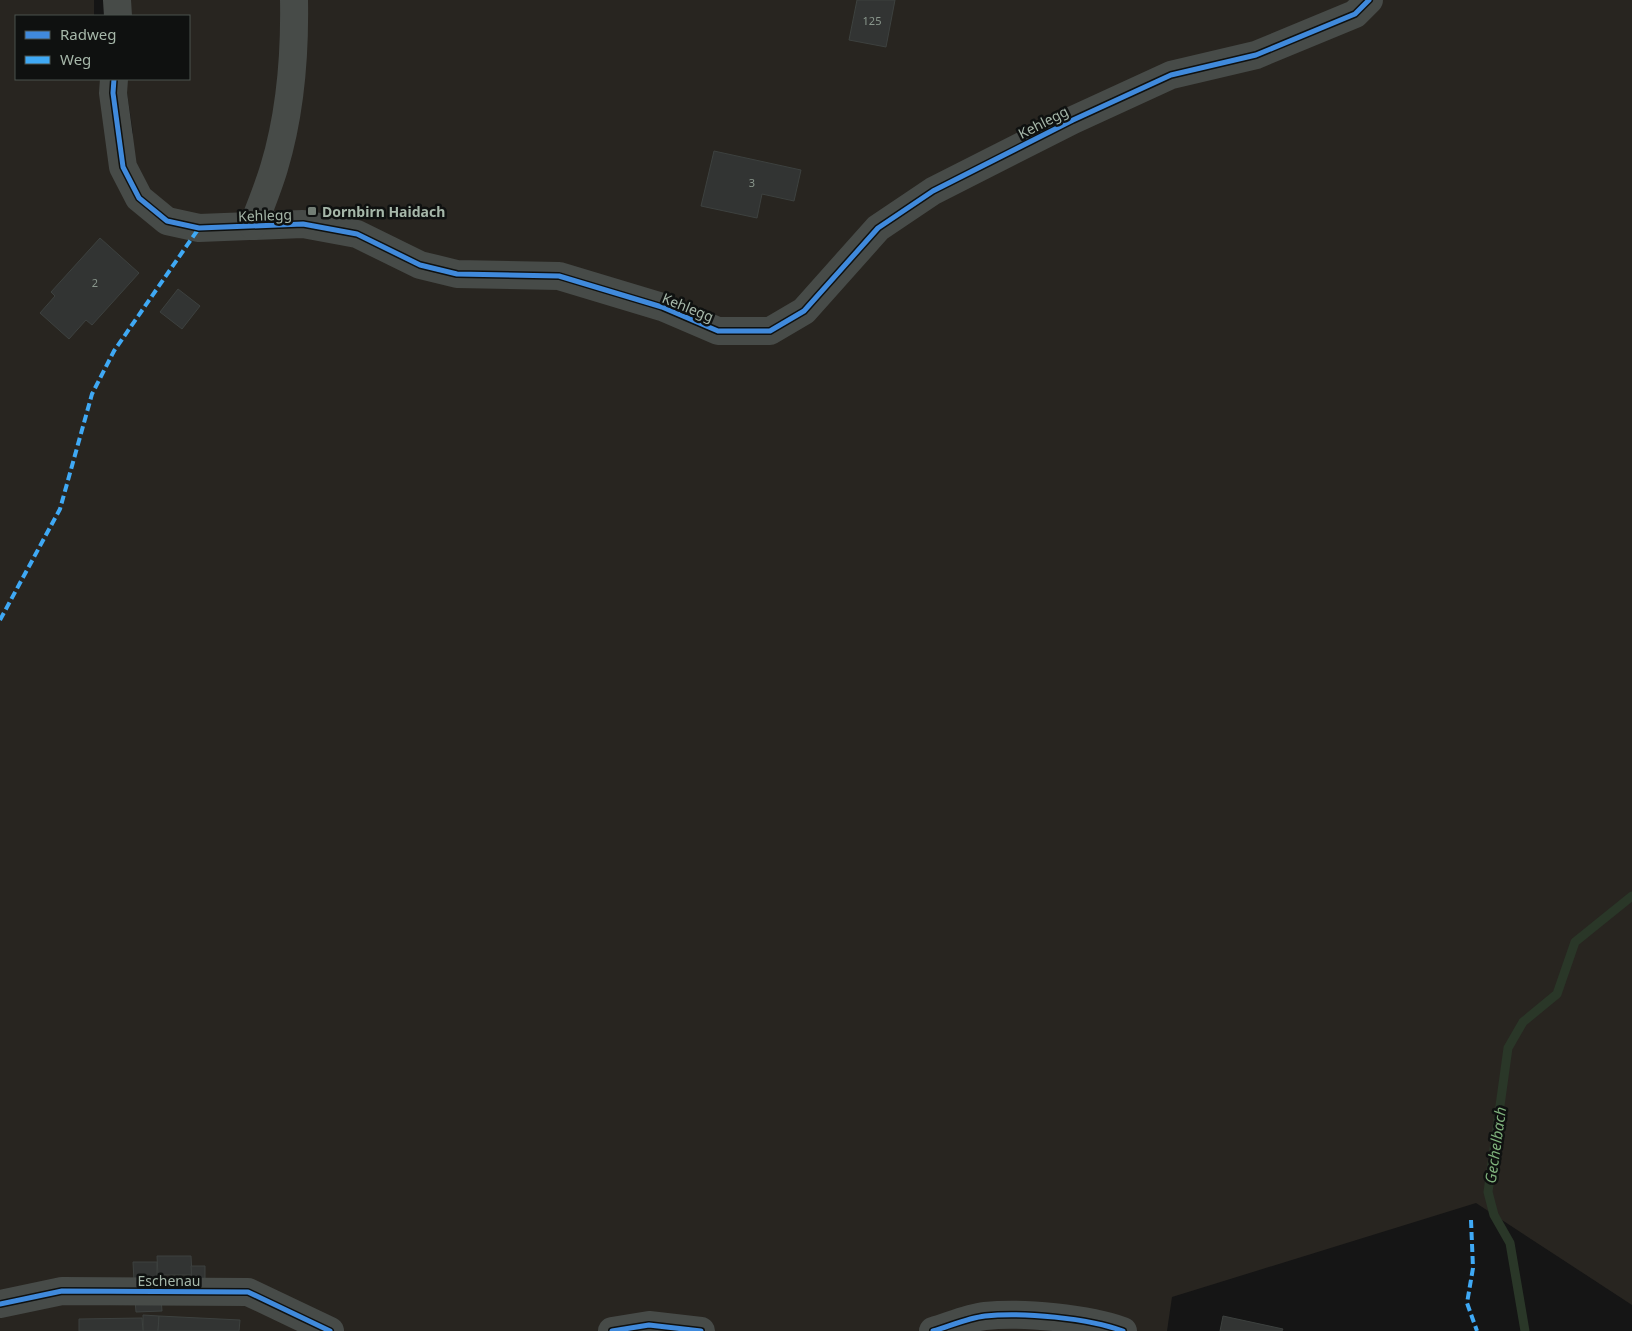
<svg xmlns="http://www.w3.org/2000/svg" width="1632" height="1331" font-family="'Noto Sans',sans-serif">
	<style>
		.green { fill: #282520 }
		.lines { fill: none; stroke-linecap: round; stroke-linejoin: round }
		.stream { stroke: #2a3728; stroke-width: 9 }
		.building { fill: #323433; stroke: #3d413f }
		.minor { stroke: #474b48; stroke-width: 28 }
		.quiet { stroke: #3fa9f5; stroke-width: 4; stroke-dasharray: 8 4; stroke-linecap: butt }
		.cycleway-casing { stroke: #0f1110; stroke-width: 8 }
		.cycleway { stroke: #408adc; stroke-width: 5 }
		.poi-dot { fill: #737e75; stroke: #0f1110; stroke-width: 2 }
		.labels { text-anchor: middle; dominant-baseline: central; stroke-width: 5; stroke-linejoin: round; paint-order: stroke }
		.number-label { font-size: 11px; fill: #89968c }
		.street-label { font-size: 14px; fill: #a6b7a9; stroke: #0f1110 }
		.poi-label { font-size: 14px; font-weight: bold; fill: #a6b7a9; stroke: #0f1110; text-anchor: start }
		.water-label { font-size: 15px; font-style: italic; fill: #7fb27c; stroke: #0f1110 }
	</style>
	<rect width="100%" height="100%" fill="#151515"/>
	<!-- green -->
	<polygon class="green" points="0,0 94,0 94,16 16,16 16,79 101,79 110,162 133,133 125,79 189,79 189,16 126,16 127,0 1632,0 1632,1305 1476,1203 1172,1297 1167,1331 0,1331"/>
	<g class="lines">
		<!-- stream -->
		<polyline class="stream" points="1525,1331 1510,1243 1494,1215 1488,1192 1508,1048 1523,1022 1557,994 1575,942 1632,896"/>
	</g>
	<!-- building -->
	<g class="building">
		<polygon points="857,0 895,0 886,47 849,40"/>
		<polygon points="714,151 801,170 794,201 762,194 757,218 701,206"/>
		<polygon points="100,238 139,273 92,325 86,320 69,339 40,313 55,296 51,292"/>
		<polygon points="178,289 200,306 182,329 160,312"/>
		<polygon points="157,1256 191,1256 192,1275 158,1275"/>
		<polygon points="133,1262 157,1262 157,1281 134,1281"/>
		<polygon points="191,1266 205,1266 205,1279 192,1280"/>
		<polygon points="161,1298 162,1311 136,1312 135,1299"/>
		<polygon points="143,1315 159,1316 158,1331 143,1331"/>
		<polygon points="159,1316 240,1320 239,1331 158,1331"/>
		<polygon points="1223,1316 1283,1329 1282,1331 1220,1331"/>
		<polygon points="142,1318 143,1331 79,1331 79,1319"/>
	</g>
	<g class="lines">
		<!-- minor -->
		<g class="minor">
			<polyline points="117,0 118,16"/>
			<polyline points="114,79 113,93 123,167 139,198 167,221 199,228 303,224 357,234 420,265 457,274 559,276 662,307 718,331 770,331 804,311 878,228 933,191 1073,120 1171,75 1256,55 1355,14 1369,0"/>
			<path d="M253,226C260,207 268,188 274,168C290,115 295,55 294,0"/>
			<polyline points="0,1304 62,1291 248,1292 330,1331"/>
			<polyline points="612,1331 649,1325 701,1331"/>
			<path d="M933,1331C950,1326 968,1318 985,1316C1022,1312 1088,1318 1123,1331"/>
		</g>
		<!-- quiet -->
		<g class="quiet">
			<polyline points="0,620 60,509 92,394 114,351 199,228"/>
			<polyline points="1471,1220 1473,1268 1467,1303 1477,1331"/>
		</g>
		<!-- cycleway casing -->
		<g class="cycleway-casing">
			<g id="cycleway">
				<polyline points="114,79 113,93 123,167 139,198 167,221 199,228 303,224 357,234 420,265 457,274 559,276 662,307 718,331 770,331 804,311 878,228 933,191 1073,120 1171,75 1256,55 1355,14 1369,0"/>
				<polyline points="0,1304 62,1291 248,1292 330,1331"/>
				<polyline points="612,1331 649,1325 701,1331"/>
				<path d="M933,1331C950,1326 968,1318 985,1316C1022,1312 1088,1318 1123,1331"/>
			</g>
		</g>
		<!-- cycleway -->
		<use href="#cycleway" class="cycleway"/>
	</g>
	<!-- markers -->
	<rect class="poi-dot" x="307" y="206" width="10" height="10" rx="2.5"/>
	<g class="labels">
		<!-- number labels -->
		<g class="number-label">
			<text x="872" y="20">125</text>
			<text x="752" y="182">3</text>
			<text x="95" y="282">2</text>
		</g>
		<!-- street labels -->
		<g class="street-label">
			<text transform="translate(1043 122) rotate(-27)">Kehlegg</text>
			<text transform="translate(265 215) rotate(-2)">Kehlegg</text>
			<text transform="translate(688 307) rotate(22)">Kehlegg</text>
			<text x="169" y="1280">Eschenau</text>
		</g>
		<!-- poi labels -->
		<g class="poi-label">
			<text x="322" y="211">Dornbirn Haidach</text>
		</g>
		<!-- water labels -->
		<g class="water-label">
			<text transform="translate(1495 1145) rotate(-82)">Gechelbach</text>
		</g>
	</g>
	<!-- legend -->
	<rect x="15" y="15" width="175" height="65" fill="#0f1110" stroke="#4b534d"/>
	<rect x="25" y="31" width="25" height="8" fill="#408adc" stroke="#4b534d"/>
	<text x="60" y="40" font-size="15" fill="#a6b7a9">Radweg</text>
	<rect x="25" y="56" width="25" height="8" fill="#3fa9f5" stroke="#4b534d"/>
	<text x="60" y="65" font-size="15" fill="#a6b7a9">Weg</text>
</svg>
